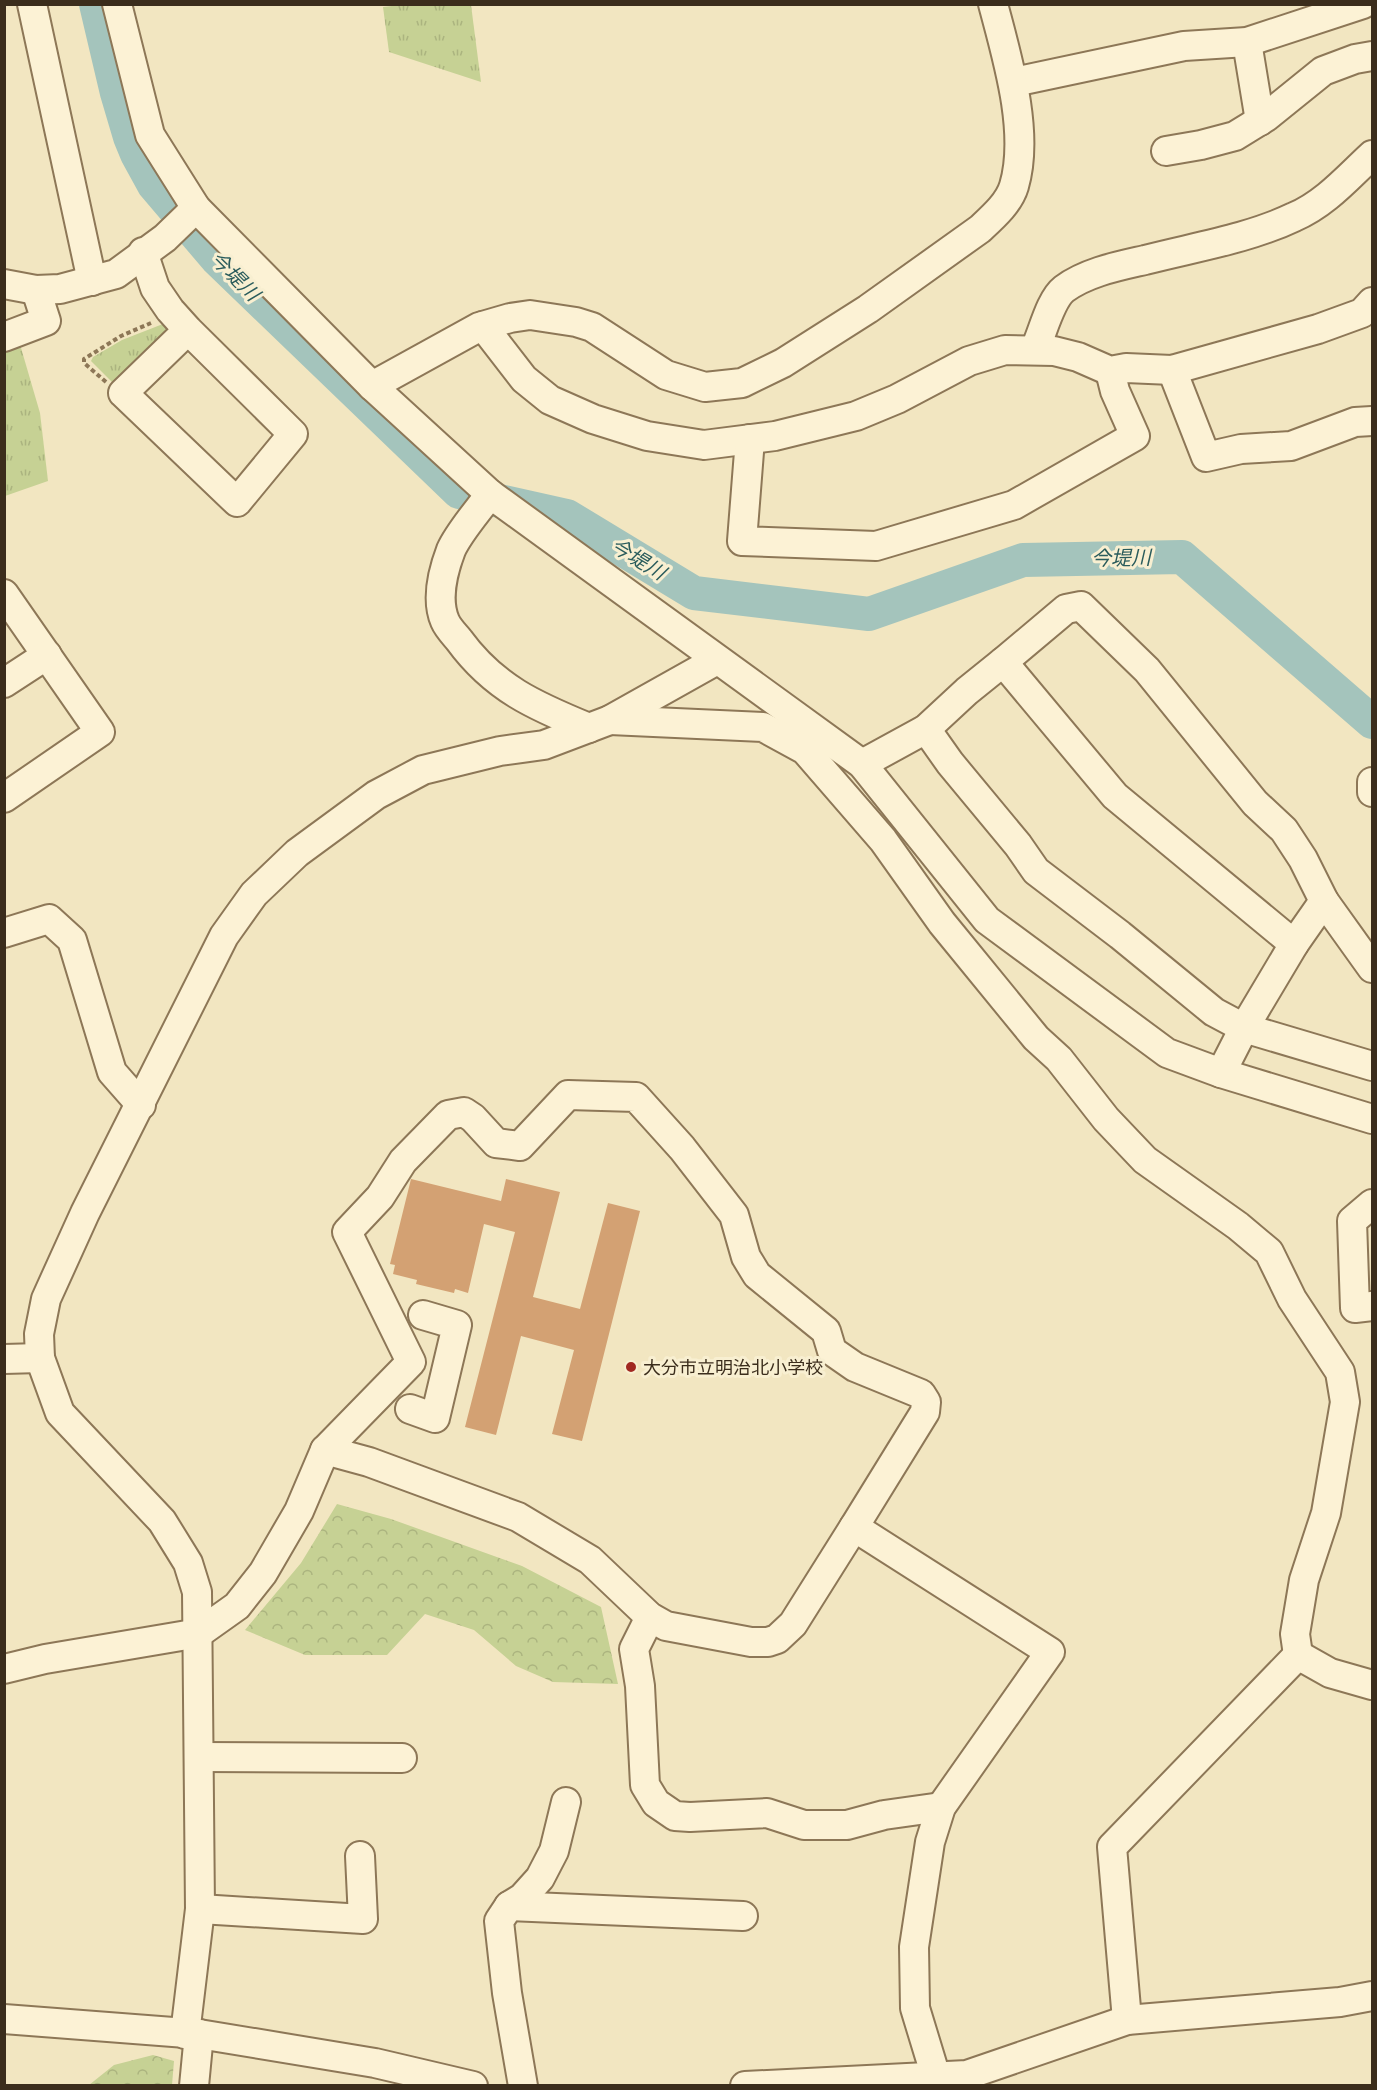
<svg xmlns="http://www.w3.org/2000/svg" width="1377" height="2090" font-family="'Source Serif 4','Noto Sans JP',serif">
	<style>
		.grass { fill: url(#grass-tufts) }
		.forest { fill: url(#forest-crowns) }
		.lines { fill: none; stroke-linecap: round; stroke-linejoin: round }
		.river { stroke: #a4c4bc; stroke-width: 34 }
		.building { fill: #d3a173 }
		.minor-casing { stroke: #8d7757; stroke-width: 32 }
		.path { stroke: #8d7757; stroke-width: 4; stroke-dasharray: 4.5 3; stroke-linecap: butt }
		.minor { stroke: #fcf2d5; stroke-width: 28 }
		.poi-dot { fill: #a12821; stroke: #f8efd1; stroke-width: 2 }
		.labels { text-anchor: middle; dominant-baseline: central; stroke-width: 6; stroke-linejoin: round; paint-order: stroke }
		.poi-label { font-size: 18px; fill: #3b2d1c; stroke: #f8efd1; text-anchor: start }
		.water-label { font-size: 20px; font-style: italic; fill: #2a5c5c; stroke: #f8efd1 }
	</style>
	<defs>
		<pattern id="grass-tufts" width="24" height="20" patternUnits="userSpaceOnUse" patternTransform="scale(1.5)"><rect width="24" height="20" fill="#c6d194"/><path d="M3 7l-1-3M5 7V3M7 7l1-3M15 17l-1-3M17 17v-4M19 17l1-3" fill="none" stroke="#abb47f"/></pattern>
		<pattern id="forest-crowns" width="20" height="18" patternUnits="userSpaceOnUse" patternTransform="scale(1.5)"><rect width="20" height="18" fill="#c6d194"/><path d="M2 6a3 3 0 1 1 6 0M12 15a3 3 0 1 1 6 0" fill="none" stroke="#abb47f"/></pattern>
	</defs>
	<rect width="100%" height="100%" fill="#f2e6c1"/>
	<!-- grass -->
	<g class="grass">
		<polygon points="409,4 471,5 481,82 389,52 383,7"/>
		<polygon points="168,322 172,327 117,387 91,361 93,357 122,340"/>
		<polygon points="19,341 40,413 48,481 5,496 4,346"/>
	</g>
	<!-- forest -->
	<g class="forest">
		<polygon points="337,1504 391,1519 522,1566 601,1607 618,1684 553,1682 516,1666 474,1630 425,1614 387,1655 305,1655 245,1630 301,1563"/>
		<polygon points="153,2055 174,2061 172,2085 89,2085 114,2065"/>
	</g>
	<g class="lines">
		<!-- river -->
		<polyline class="river" points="96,4 117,93 130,137 137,154 154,185 217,259 459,492 567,516 694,593 869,614 1023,560 1182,557 1372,722"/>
	</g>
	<!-- building -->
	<polygon class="building" points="411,1179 501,1201 506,1179 560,1192 533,1297 580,1309 608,1203 640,1211 582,1441 552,1434 574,1350 521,1336 496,1435 465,1427 515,1232 484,1224 468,1293 455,1289 454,1293 416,1284 417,1280 393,1274 395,1265 390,1264"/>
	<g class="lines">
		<!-- minor casing -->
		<g class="minor-casing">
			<g id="minor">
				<polyline points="32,4 92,281"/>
				<polyline points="117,4 150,135 196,208 372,386 490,494 862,764 987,920 1167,1053 1221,1073 1372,1119"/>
				<polyline points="1247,42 1260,121"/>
				<polyline points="1014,82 1184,46 1247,42 1363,4"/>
				<polyline points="1166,151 1201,145 1235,136 1266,117 1323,71 1355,59 1372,56"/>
				<polyline points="143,252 155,288 170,310 188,330 123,393 237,502 293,434 188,330"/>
				<polyline points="4,284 36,290 60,289 116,274 165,238 196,208"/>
				<polyline points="483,326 524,379 550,400 593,419 647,436 704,445 775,436 856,416 897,399 969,361 1005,350 1054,351 1078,357 1110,371 1126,368 1172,370 1318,329 1362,313 1372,302"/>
				<polyline points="4,337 46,321 36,290"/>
				<path d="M1035,349C1043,332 1050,300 1064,289C1087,272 1119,266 1145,260C1195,247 1248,239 1294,217C1325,204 1348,177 1372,155"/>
				<polyline points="1172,370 1206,457 1241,449 1291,446 1355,422 1372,421"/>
				<path d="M372,386L479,327L510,318L530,315L576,322L592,327L666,375L705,387L742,383L783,363L868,309L980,229C993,217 1009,203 1014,186C1030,132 1007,57 993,4"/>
				<polyline points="750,439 742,541 876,546 1014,505 1135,436 1115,391 1110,371"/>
				<path d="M490,494C478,511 459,532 451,550C443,571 436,600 445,621C448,628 454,634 459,640C494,688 535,706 589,728"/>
				<polyline points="4,594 100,732 4,798"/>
				<polyline points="1003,662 1066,609 1081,606 1147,670 1255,803 1284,830 1303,859 1324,901 1294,944"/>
				<polyline points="4,683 47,655"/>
				<polyline points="610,720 763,727 805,750 883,840 942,923 1036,1038 1059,1059 1106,1119 1145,1160 1238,1226 1269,1252 1292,1299 1340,1372 1345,1402 1326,1513 1304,1580 1295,1634 1298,1655"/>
				<polyline points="926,729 950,763 1018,845 1036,871 1120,935 1214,1012 1244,1028 1372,1066"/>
				<polyline points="862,764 926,729 967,691 1003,662 1115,796 1294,944 1244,1028 1221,1073"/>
				<polyline points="1372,782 1372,792"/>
				<polyline points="1324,901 1372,968"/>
				<polyline points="4,933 49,919 72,940 112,1072 141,1105"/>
				<polyline points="1372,1204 1352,1221 1355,1308 1372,1306"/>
				<polyline points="4,1359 40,1358"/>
				<polyline points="410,1409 435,1418 457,1325 423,1315"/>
				<polyline points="325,1450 369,1462 518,1517 590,1560 650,1617 666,1626 751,1642 768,1642 777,1639 793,1624 854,1527 1050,1652 941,1807 930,1842 914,1947 915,2008 936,2077"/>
				<polyline points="650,1617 634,1649 640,1686 645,1785 656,1803 675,1816 690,1817 767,1813 804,1825 847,1825 884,1815 941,1807"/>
				<polyline points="1298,1655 1330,1673 1372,1685"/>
				<polyline points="4,1669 45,1659 199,1633 237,1606 263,1573 299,1511 325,1450 411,1362 347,1232 380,1197 403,1161 448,1115 464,1112 473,1118 496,1143 520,1146 568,1095 636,1097 682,1148 734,1215 746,1257 757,1275 826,1331 832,1351 855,1367 921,1394 926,1402 925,1412 854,1527"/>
				<polyline points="199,1757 402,1758"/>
				<polyline points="509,1906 743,1916"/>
				<polyline points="200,1909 363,1919 360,1856"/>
				<polyline points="4,2019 199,2034 375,2063 473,2086"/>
				<polyline points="1127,2020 1112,1847 1298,1655"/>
				<polyline points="185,2034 200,1909 197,1592 188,1563 162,1521 60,1413 40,1358 39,1334 46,1299 85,1213 224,936 254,894 297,853 376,795 423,770 500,751 544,745 610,720 717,660"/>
				<polyline points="194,2086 199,2034"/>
				<polyline points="523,2086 507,1993 499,1921 509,1906 522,1898 540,1878 554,1851 566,1802"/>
				<polyline points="745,2086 967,2075 1127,2020 1340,2002 1372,1996"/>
			</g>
		</g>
		<!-- path -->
		<polyline class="path" points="106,382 84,363 84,359 121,336 151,323"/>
		<!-- minor -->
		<use href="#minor" class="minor"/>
	</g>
	<!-- markers -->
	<circle class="poi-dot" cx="631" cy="1367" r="6"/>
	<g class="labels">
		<!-- poi labels -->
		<g class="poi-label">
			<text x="643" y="1367">大分市立明治北小学校</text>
		</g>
		<!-- water labels -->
		<g class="water-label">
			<text transform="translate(235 276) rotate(45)">今堤川</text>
			<text transform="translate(1121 558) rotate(-1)">今堤川</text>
			<text transform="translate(638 559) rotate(31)">今堤川</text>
		</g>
	</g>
	<!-- border -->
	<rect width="1377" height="2090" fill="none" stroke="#3b2d1c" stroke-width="12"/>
</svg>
